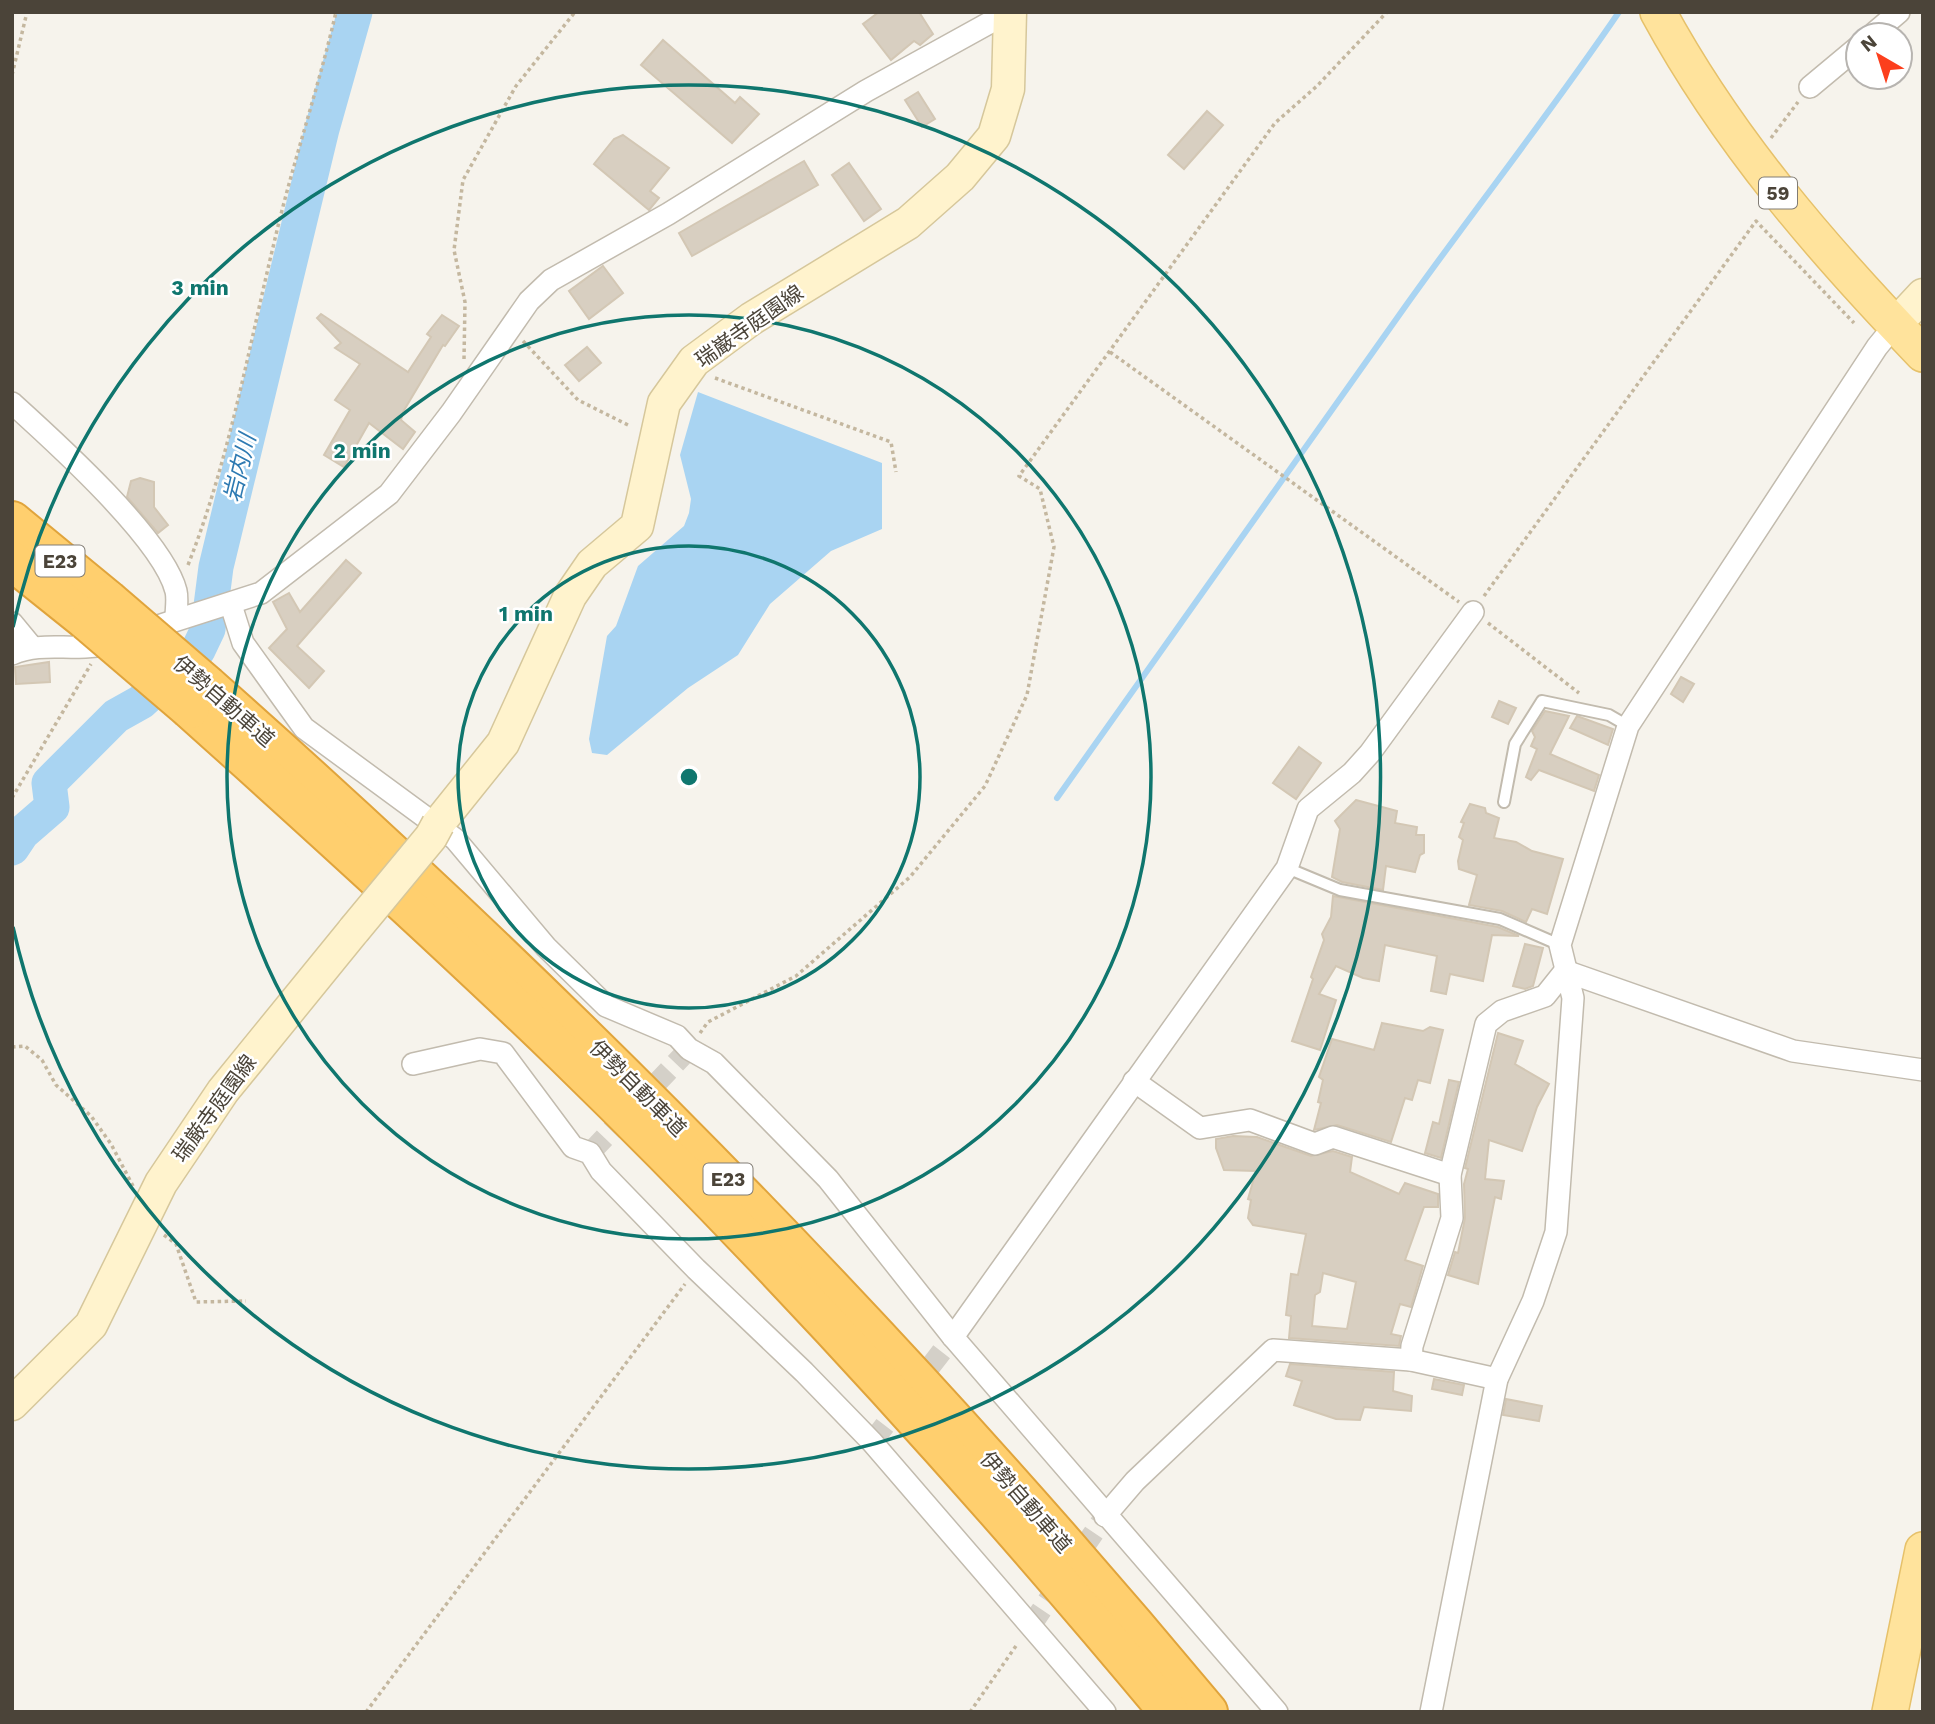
<svg xmlns="http://www.w3.org/2000/svg" width="1935" height="1724" font-family="'Work Sans','Noto Sans JP',sans-serif">
	<style>
		.water { fill: #a9d4f2 }
		.lines { fill: none; stroke-linecap: round; stroke-linejoin: round }
		.stream { stroke: #a9d4f2; stroke-width: 6 }
		.river { stroke: #a9d4f2; stroke-width: 35 }
		.building { fill: #d8cfc1; stroke: #d3c7b4; stroke-width: 2; fill-rule: evenodd }
		.street-tunnel { stroke: #d4d0c8; stroke-width: 21; stroke-dasharray: 21 10; stroke-linecap: butt }
		.lane-casing { stroke: #c2bbae; stroke-width: 14 }
		.street-casing { stroke: #c2bbae; stroke-width: 24 }
		.secondary-casing { stroke: #d6c79b; stroke-width: 35 }
		.primary-casing { stroke: #e6c16a; stroke-width: 38 }
		.highway-casing { stroke: #e0a43c; stroke-width: 42 }
		.path { stroke: #c4b79f; stroke-width: 3.5; stroke-dasharray: 3.5 3.5; stroke-linecap: butt }
		.lane { stroke: #fff; stroke-width: 10 }
		.street { stroke: #fff; stroke-width: 21 }
		.secondary { stroke: #fff3cd; stroke-width: 32 }
		.primary { stroke: #ffe39c; stroke-width: 35 }
		.highway { stroke: #ffcf6e; stroke-width: 38 }
		.secondary-bridge-casing { stroke: #d6c79b; stroke-width: 35; stroke-linecap: butt }
		.highway-bridge-casing { stroke: #e0a43c; stroke-width: 42; stroke-linecap: butt }
		.secondary-bridge { stroke: #fff3cd; stroke-width: 32 }
		.highway-bridge { stroke: #ffcf6e; stroke-width: 38 }
		.ring { fill: none; stroke: #0f766e; stroke-width: 3.5 }
		.labels { text-anchor: middle; dominant-baseline: central; stroke-width: 5; stroke-linejoin: round; paint-order: stroke }
		.shield { fill: #fff; stroke: #817c74; stroke-width: 2 }
		.shield-label { font-size: 19px; font-weight: bold; fill: #4b4439 }
		.street-label { font-size: 21px; fill: #4b4439; stroke: #fff }
		.water-label { font-size: 23px; font-style: italic; fill: #2e7ab2; stroke: #fff }
		.centre { fill: #0f766e; stroke: #fff; stroke-width: 3.5 }
		.ring-label { font-size: 21px; text-anchor: middle; font-weight: bold; fill: #0f766e; stroke: #fff; stroke-width: 5; stroke-linejoin: round; paint-order: stroke }
	</style>
	<rect width="100%" height="100%" fill="#f6f3ec"/>
	<!-- water -->
	<polygon class="water" points="698,392 882,463 882,529 831,551 770,604 738,655 688,688 607,755 592,753 589,739 607,636 616,626 638,566 684,526 689,513 691,499 680,455"/>
	<g class="lines">
		<!-- stream -->
		<path class="stream" d="M1057,798C1175,634 1290,468 1407,304C1477,206 1551,112 1619,12"/>
		<!-- river -->
		<polyline class="river" points="12,848 22,833 52,807 49,783 116,716 141,702 198,650 208,629 216,567 322,129 355,12"/>
	</g>
	<!-- building -->
	<g class="building">
		<polygon points="879,12 919,12 933,34 920,45 914,41 891,60 863,24"/>
		<polygon points="663,40 735,103 740,97 759,114 732,143 641,65"/>
		<polygon points="918,92 935,119 922,127 905,100"/>
		<polygon points="1207,111 1223,125 1184,169 1168,155"/>
		<polygon points="623,135 669,168 650,191 659,198 649,210 594,164 614,139"/>
		<polygon points="804,161 818,185 692,256 679,233"/>
		<polygon points="849,163 881,209 864,221 832,175"/>
		<polygon points="603,266 623,293 589,319 569,291"/>
		<polygon points="321,314 408,372 431,337 427,334 442,315 459,326 445,346 443,345 403,412 401,420 415,432 403,449 369,423 344,467 324,455 350,410 335,400 360,364 335,348 341,343 317,318"/>
		<polygon points="587,347 601,363 579,381 565,365"/>
		<polygon points="140,478 154,482 154,507 168,525 158,533 127,497 131,481"/>
		<polygon points="346,560 361,573 297,646 324,671 309,688 269,648 287,629 273,602 289,593 300,612"/>
		<polygon points="49,662 50,682 16,684 15,667"/>
		<polygon points="1681,677 1694,684 1683,702 1671,694"/>
		<polygon points="1499,701 1516,708 1508,724 1492,717"/>
		<polygon points="1545,711 1569,716 1550,754 1599,775 1594,791 1539,770 1531,780 1526,777 1537,749 1531,746 1535,737 1532,731"/>
		<polygon points="1577,716 1613,729 1608,745 1570,728"/>
		<polygon points="1299,747 1321,763 1296,799 1273,783"/>
		<polygon points="1356,800 1397,811 1395,823 1417,827 1416,835 1424,835 1424,853 1420,855 1415,872 1386,866 1383,890 1342,882 1332,877 1340,829 1335,821"/>
		<polygon points="1470,804 1485,808 1486,813 1499,818 1494,838 1516,842 1532,851 1563,859 1547,914 1532,909 1526,922 1502,911 1469,905 1477,875 1459,869 1458,861 1463,840 1459,837 1464,823 1461,822"/>
		<polygon points="1333,896 1498,927 1519,936 1492,935 1483,981 1450,974 1446,994 1431,991 1437,956 1385,945 1379,981 1363,978 1336,966 1319,994 1336,1000 1320,1050 1292,1041 1313,979 1311,977 1324,940 1322,934 1331,917"/>
		<polygon points="1525,944 1543,948 1533,986 1525,989 1513,986"/>
		<polygon points="1382,1023 1423,1031 1430,1027 1443,1030 1430,1083 1418,1080 1412,1100 1405,1098 1391,1142 1337,1125 1314,1130 1321,1103 1318,1102 1323,1080 1319,1077 1332,1039 1374,1050"/>
		<polygon points="1498,1033 1523,1041 1515,1064 1549,1084 1537,1107 1522,1151 1489,1140 1485,1179 1504,1181 1501,1199 1495,1197 1478,1284 1448,1275 1455,1252 1458,1253 1465,1218 1464,1184 1468,1169 1465,1168"/>
		<polygon points="1449,1080 1459,1082 1441,1158 1425,1153 1433,1122 1439,1124"/>
		<path d="M1233,1136L1257,1137L1311,1156L1333,1151L1352,1157L1350,1172L1399,1194L1405,1183L1438,1194V1207H1424L1405,1260L1423,1266L1411,1307L1400,1304L1391,1334L1401,1336L1399,1346L1289,1338L1291,1316L1286,1315L1291,1274L1298,1275L1306,1234L1253,1225L1248,1218L1251,1200L1248,1199L1256,1171L1224,1170L1216,1148V1139ZM1323,1273L1356,1282L1347,1329L1312,1326L1315,1295L1320,1292Z"/>
		<polygon points="1290,1364 1394,1372 1393,1391 1412,1396 1411,1411 1364,1407 1360,1420 1336,1419 1294,1405 1302,1381 1286,1376"/>
		<polygon points="1434,1379 1464,1385 1462,1395 1432,1389"/>
		<polygon points="1506,1399 1542,1406 1539,1421 1503,1415"/>
	</g>
	<g class="lines">
		<!-- street-tunnel -->
		<g class="street-tunnel">
			<polyline points="590,1153 689,1049"/>
			<polyline points="872,1442 953,1337"/>
			<polyline points="1030,1627 1105,1516"/>
		</g>
		<!-- lane casing -->
		<g class="lane-casing">
			<g id="lane">
				<polyline points="1504,802 1515,744 1542,701 1609,715 1628,726"/>
				<polyline points="1287,868 1340,890 1500,919 1560,945"/>
			</g>
		</g>
		<!-- street casing -->
		<g class="street-casing">
			<g id="street">
				<polyline points="1872,35 1899,12"/>
				<polyline points="1810,87 1858,47"/>
				<path d="M12,403C54,441 163,539 176,591C178,599 176,609 176,618"/>
				<polyline points="231,605 243,643 304,728 455,839 546,947 606,1006 677,1036 689,1049 714,1063 828,1179 953,1337 1277,1712"/>
				<polyline points="12,623 31,646"/>
				<path d="M12,654C41,642 65,650 96,646L261,593L389,494L451,413L529,301L551,280L668,214L866,91L1009,12"/>
				<polyline points="1565,971 1793,1051 1923,1070"/>
				<polyline points="413,1064 480,1049 503,1053 573,1147 590,1153 601,1171 696,1269 804,1372 872,1442 1105,1712"/>
				<polyline points="1134,1081 1200,1128 1250,1120 1315,1144 1333,1137 1450,1175"/>
				<polyline points="953,1337 1287,868 1308,809 1352,773 1370,753 1473,612"/>
				<polyline points="1411,1360 1412,1346 1452,1218 1450,1175 1486,1024 1502,1011 1545,996 1565,971"/>
				<polyline points="1105,1516 1135,1481 1273,1350 1411,1360 1497,1379"/>
				<polyline points="1431,1712 1497,1379 1533,1301 1556,1232 1573,998 1560,945 1628,726 1877,347 1895,325"/>
			</g>
		</g>
		<!-- secondary casing -->
		<g class="secondary-casing">
			<g id="secondary">
				<polyline points="1895,325 1923,295"/>
				<polyline points="438,824 503,743 570,596 592,564 637,526 664,403 694,361 751,319 908,223 960,177 994,136 1008,89 1010,12"/>
				<polyline points="12,1404 91,1325 161,1183 223,1091 354,930"/>
			</g>
		</g>
		<!-- primary casing -->
		<g class="primary-casing">
			<g id="primary">
				<path d="M1658,12C1728,141 1822,249 1923,354"/>
				<polyline points="1890,1712 1923,1550"/>
			</g>
		</g>
		<!-- highway casing -->
		<g class="highway-casing">
			<g id="highway">
				<polyline points="12,521 108,600"/>
				<polyline points="12,561 87,621"/>
				<path d="M208,686C566,1003 902,1344 1208,1712"/>
				<path d="M190,709C316,822 441,935 563,1053C777,1261 978,1483 1169,1712"/>
			</g>
		</g>
		<!-- path -->
		<g class="path">
			<polyline points="12,75 27,12"/>
			<polyline points="1771,138 1798,102"/>
			<polyline points="523,341 578,400 630,426"/>
			<polyline points="1110,352 1459,602"/>
			<polyline points="464,359 465,302 454,250 463,180 516,86 575,12"/>
			<polyline points="715,378 891,442 896,472"/>
			<path d="M188,565C229,461 248,351 274,243C292,165 318,90 336,12"/>
			<polyline points="1484,596 1756,221 1854,323"/>
			<polyline points="1488,623 1579,693"/>
			<polyline points="12,798 91,664"/>
			<polyline points="700,1033 708,1022 796,976 910,877 985,786 1027,695 1054,547 1040,489 1019,476 1275,123 1317,86 1387,12"/>
			<polyline points="12,1047 25,1046 42,1060 56,1085 91,1116 111,1144 133,1186"/>
			<polyline points="164,1235 176,1244 196,1302 246,1301"/>
			<polyline points="366,1712 685,1284"/>
			<polyline points="970,1712 1018,1643"/>
		</g>
		<!-- lane -->
		<use href="#lane" class="lane"/>
		<!-- street -->
		<use href="#street" class="street"/>
		<!-- secondary -->
		<use href="#secondary" class="secondary"/>
		<!-- primary -->
		<use href="#primary" class="primary"/>
		<!-- highway -->
		<use href="#highway" class="highway"/>
		<!-- secondary-bridge casing -->
		<g class="secondary-bridge-casing">
			<polyline id="secondary-bridge" points="354,930 431,837 438,824"/>
		</g>
		<!-- highway-bridge casing -->
		<g class="highway-bridge-casing">
			<g id="highway-bridge">
				<polyline points="108,600 208,686"/>
				<polyline points="87,621 190,709"/>
			</g>
		</g>
		<!-- secondary-bridge -->
		<use href="#secondary-bridge" class="secondary-bridge"/>
		<!-- highway-bridge -->
		<use href="#highway-bridge" class="highway-bridge"/>
	</g>
	<!-- distance rings -->
	<g class="ring">
		<circle cx="689" cy="777" r="231"/>
		<circle cx="689" cy="777" r="462"/>
		<path d="M13 627A692 692 0 1 1 13 927"/>
	</g>
	<g class="labels">
		<!-- shield labels -->
		<g class="shield">
			<rect x="1759" y="177.5" width="38" height="31" rx="5"/>
			<rect x="35.5" y="545.5" width="49" height="31" rx="5"/>
			<rect x="703.5" y="1163.5" width="49" height="31" rx="5"/>
		</g>
		<g class="shield-label">
			<text x="1778" y="193">59</text>
			<text x="60" y="561">E23</text>
			<text x="728" y="1179">E23</text>
		</g>
		<!-- street labels -->
		<g class="street-label">
			<text transform="translate(749 326) rotate(-35)">瑞巌寺庭園線</text>
			<text transform="translate(224 701) rotate(41)">伊勢自動車道</text>
			<text transform="translate(638 1088) rotate(45)">伊勢自動車道</text>
			<text transform="translate(214 1108) rotate(-54)">瑞厳寺庭園線</text>
			<text transform="translate(1026 1502) rotate(49)">伊勢自動車道</text>
		</g>
		<!-- water labels -->
		<g class="water-label">
			<text transform="translate(240 468) rotate(-76)">岩内川</text>
		</g>
	</g>
	<circle cx="689" cy="777" r="10" class="centre"/>
	<g class="ring-label">
		<text x="200" y="295">3 min</text>
		<text x="362" y="458">2 min</text>
		<text x="526" y="621">1 min</text>
	</g>
	<!-- border -->
	<rect width="1935" height="1724" fill="none" stroke="#4b4439" stroke-width="28"/>
	<!-- north arrow -->
	<g transform="translate(1879 56) rotate(321)"><circle r="33" fill="#ffffff" stroke="#b7b4b0" stroke-width="2"/>
	<path d="M0-5L12 26L0 18L-12 26Z" fill="#fc3f1d"/>
	<text y="-10" font-size="19" font-weight="bold" text-anchor="middle" fill="#4b4439">N</text>
	</g>
</svg>
